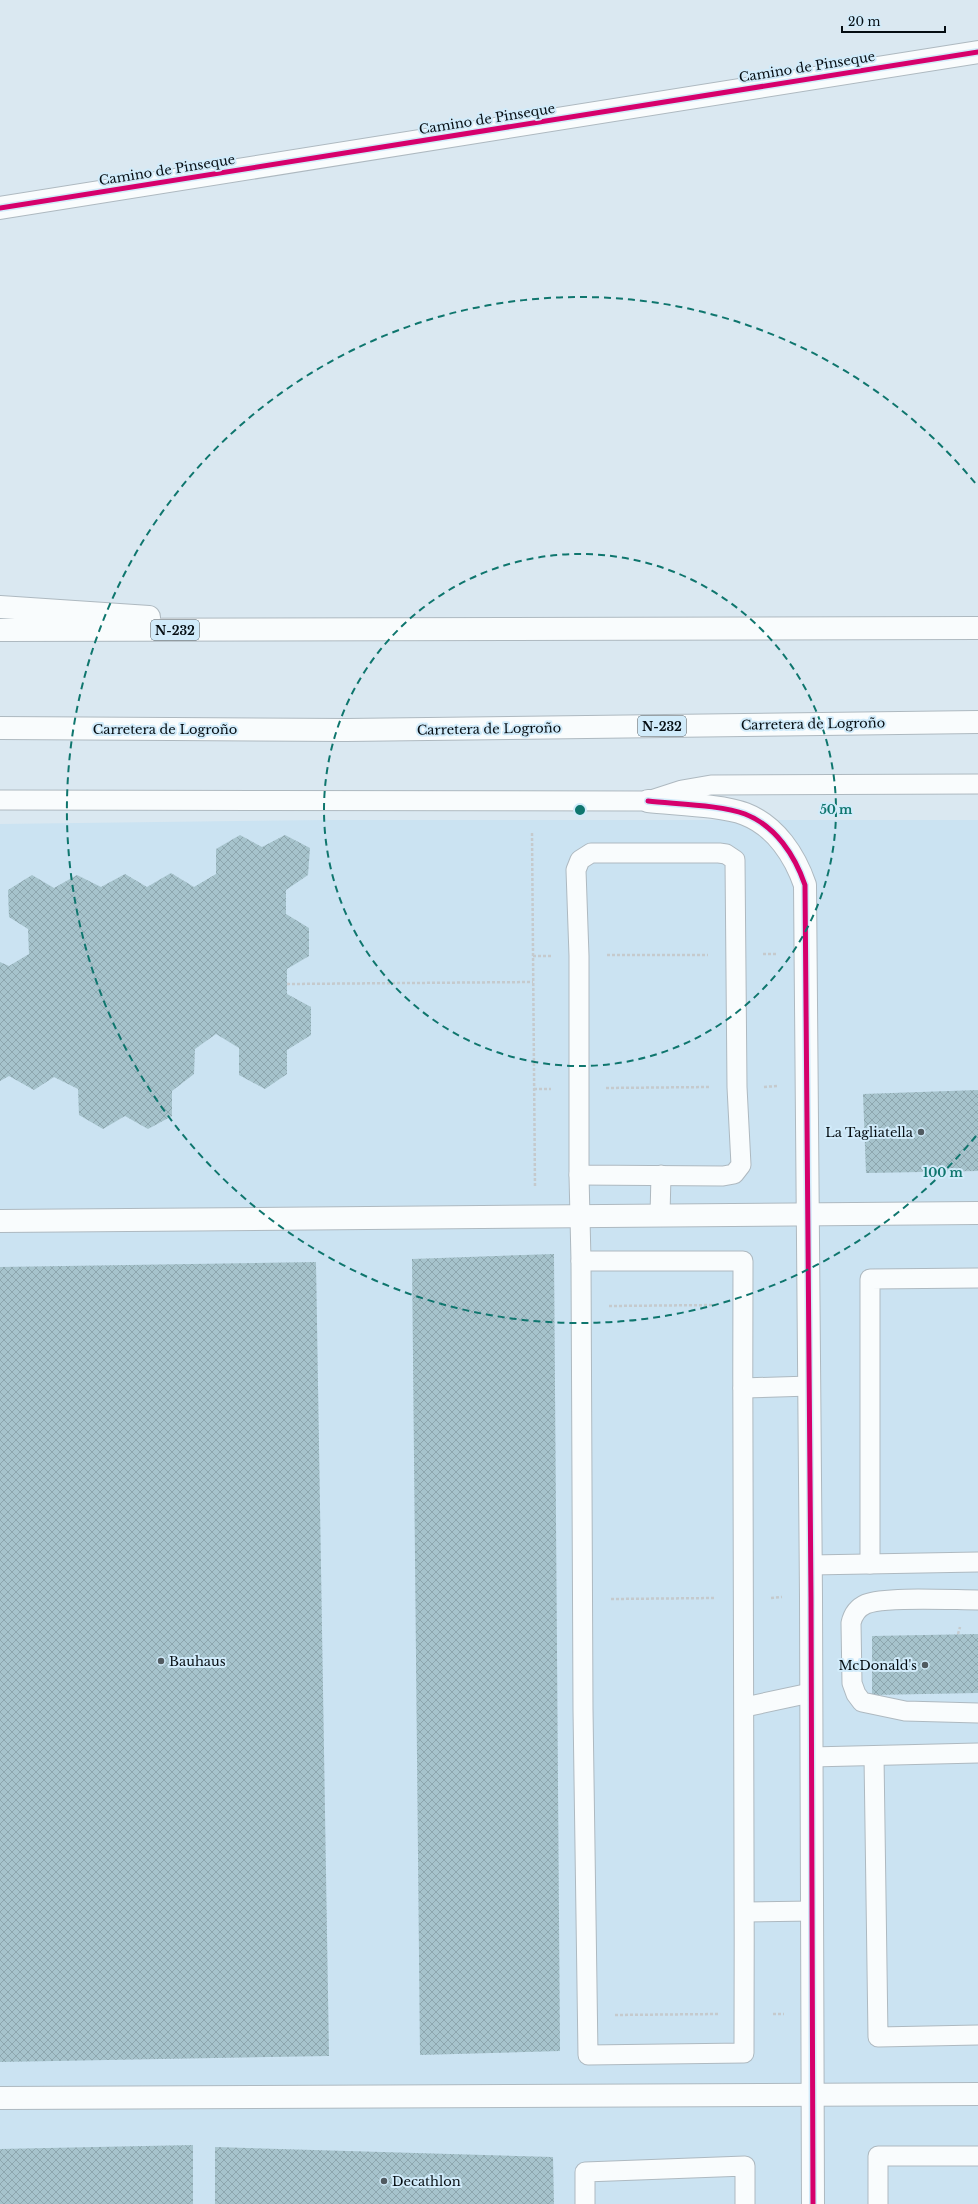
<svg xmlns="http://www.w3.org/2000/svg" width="978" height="2204" font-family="'Libre Baskerville',serif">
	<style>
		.built { fill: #cbe3f2 }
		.building { fill: url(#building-cross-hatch) }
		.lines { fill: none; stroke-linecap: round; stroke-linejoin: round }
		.lane-casing { stroke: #aeb9c0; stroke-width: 21 }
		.street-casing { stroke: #aeb9c0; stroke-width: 24 }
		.highway-casing { stroke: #aeb9c0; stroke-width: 24 }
		.path { stroke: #c5cacd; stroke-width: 2.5; stroke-dasharray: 3 2; stroke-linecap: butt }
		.lane { stroke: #f9fcfd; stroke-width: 19 }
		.street { stroke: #f9fcfd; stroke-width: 22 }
		.highway { stroke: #f9fcfd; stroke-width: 22 }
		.cycleway-casing { stroke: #d1ebfa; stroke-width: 8 }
		.cycleway { stroke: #d6006c; stroke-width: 5 }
		.ring { fill: none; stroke: #0f766e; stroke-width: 2; stroke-dasharray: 7 5 }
		.poi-dot { fill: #505a60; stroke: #d1ebfa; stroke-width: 1.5 }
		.labels { text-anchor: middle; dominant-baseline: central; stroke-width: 4; stroke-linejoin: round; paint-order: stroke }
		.shield { fill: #d1ebfa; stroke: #425058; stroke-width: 1 }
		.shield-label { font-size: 12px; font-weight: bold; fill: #050d12 }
		.street-label { font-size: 13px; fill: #050d12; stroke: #d1ebfa }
		.poi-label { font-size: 13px; fill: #050d12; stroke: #d1ebfa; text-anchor: end }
		.centre { fill: #0f766e; stroke: #d1ebfa; stroke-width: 2 }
		.ring-label { font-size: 12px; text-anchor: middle; font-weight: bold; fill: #0f766e; stroke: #d1ebfa; stroke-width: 4; stroke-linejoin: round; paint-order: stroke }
	</style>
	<defs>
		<pattern id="building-cross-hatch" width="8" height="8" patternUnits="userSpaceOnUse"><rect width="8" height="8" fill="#a6c3cc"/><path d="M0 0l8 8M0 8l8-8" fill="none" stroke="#8da6ae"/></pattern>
	</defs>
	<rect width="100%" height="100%" fill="#dae8f1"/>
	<!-- built -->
	<polygon class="built" points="324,820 978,820 978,2204 0,2204 0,824"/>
	<!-- building -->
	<g class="building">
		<polygon points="240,835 262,847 285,835 310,848 308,875 286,890 286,914 309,928 309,956 287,969 287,994 311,1007 311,1035 287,1050 287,1074 265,1089 239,1075 239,1048 216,1034 195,1049 194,1074 172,1091 172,1116 148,1129 125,1116 103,1129 79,1115 78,1089 54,1077 34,1090 9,1076 0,1081 0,962 9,966 29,954 28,929 9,917 8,890 32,875 54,888 77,875 101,887 125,874 147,887 171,873 194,887 216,874 216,849"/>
		<polygon points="978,1090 978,1171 866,1173 863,1094"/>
		<polygon points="554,1254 560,2051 420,2055 412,1259"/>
		<polygon points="316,1262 329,2056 0,2062 0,1267"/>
		<polygon points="978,1634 978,1693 872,1695 872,1636"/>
		<polygon points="193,2145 193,2204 0,2204 0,2149"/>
		<polygon points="215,2147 553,2157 554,2204 215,2204"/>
	</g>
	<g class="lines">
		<!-- lane casing -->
		<g class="lane-casing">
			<g id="lane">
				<polyline points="0,800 648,801 682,790 711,785 978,784"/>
				<polygon points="591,853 719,853 726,854 735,860 737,1087 741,1165 734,1174 723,1176 579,1175 579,956 576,870 580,860"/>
				<polyline points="579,1175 581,1261"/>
				<polyline points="660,1215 661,1175"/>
				<path d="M581,1261H743C742,1525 745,1789 744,2053L588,2055L583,1709Z"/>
				<polyline points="743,1388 810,1386"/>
				<polyline points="870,1564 870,1279 978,1278"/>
				<polyline points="811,1565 978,1562"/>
				<path d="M978,1600C953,1600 885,1596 866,1604C857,1608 853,1614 851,1623L852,1683L856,1694L862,1702L905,1711L978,1713"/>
				<polyline points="745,1707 810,1693"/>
				<polyline points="874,1756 878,2037 978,2035"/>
				<polyline points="811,1757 978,1753"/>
				<polyline points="745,1912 812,1911"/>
				<polyline points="585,2204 585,2172 745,2166 745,2204"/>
				<polyline points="878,2204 878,2156 978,2156"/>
			</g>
		</g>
		<!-- street casing -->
		<g class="street-casing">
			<g id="street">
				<polyline points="0,208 978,52"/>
				<path d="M648,801C674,804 722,805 745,814C776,826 795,856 805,885L811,1597L813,2204"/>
				<polyline points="0,1221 978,1213"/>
				<polyline points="0,2098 978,2094"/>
			</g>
		</g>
		<!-- highway casing -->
		<g class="highway-casing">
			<g id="highway">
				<polyline points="0,607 149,617"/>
				<polyline points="0,630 978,628"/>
				<polyline points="0,728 346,730 978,722"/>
			</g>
		</g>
		<!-- path -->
		<g class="path">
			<polyline points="532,833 535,1188"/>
			<polyline points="763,954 776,954"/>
			<polyline points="607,955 708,955"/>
			<polyline points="533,956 552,956"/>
			<polyline points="287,984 533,982"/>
			<polyline points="764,1087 777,1086"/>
			<polyline points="606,1088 709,1087"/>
			<polyline points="534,1089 551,1089"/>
			<polyline points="609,1306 716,1305"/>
			<polyline points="771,1598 782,1597"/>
			<polyline points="611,1599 716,1598"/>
			<polyline points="958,1634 960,1627"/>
			<polyline points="773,2014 784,2014"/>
			<polyline points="615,2015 718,2014"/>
		</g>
		<!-- lane -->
		<use href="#lane" class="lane"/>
		<!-- street -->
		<use href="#street" class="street"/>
		<!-- highway -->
		<use href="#highway" class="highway"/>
		<!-- cycleway casing -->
		<g class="cycleway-casing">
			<g id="cycleway">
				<polyline points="0,208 978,52"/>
				<path d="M648,801C674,804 722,805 745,814C776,826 795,856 805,885L811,1597L813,2204"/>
			</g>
		</g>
		<!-- cycleway -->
		<use href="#cycleway" class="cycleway"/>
	</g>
	<!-- distance rings -->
	<g class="ring">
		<circle cx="580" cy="810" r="256"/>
		<path d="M976 1136A513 513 0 1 1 976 484"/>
	</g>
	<!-- markers -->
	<g class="poi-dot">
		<circle cx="921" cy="1132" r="4"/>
		<circle cx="161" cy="1661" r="4"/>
		<circle cx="925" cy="1665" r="4"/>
		<circle cx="384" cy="2181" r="4"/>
	</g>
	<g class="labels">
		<!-- shield labels -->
		<g class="shield">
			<rect x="151" y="620" width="48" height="20" rx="3"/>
			<rect x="638" y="716" width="48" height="20" rx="3"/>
		</g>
		<g class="shield-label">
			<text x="175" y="630">N-232</text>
			<text x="662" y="726">N-232</text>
		</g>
		<!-- street labels -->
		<g class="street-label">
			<text transform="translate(807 67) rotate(-9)">Camino de Pinseque</text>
			<text transform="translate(487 119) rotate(-9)">Camino de Pinseque</text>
			<text transform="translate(167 170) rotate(-9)">Camino de Pinseque</text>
			<text transform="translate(813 724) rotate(-1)">Carretera de Logroño</text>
			<text x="165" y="729">Carretera de Logroño</text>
			<text transform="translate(489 729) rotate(-1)">Carretera de Logroño</text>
		</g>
		<!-- poi labels -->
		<g class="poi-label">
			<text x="913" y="1132">La Tagliatella</text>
			<text x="169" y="1661" text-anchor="start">Bauhaus</text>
			<text x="917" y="1665">McDonald's</text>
			<text x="392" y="2181" text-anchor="start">Decathlon</text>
		</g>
	</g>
	<circle cx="580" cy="810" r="6" class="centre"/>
	<g class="ring-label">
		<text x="836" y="814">50 m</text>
		<text x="943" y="1177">100 m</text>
	</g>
	<!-- scale -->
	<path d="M842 26v6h103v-6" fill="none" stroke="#050d12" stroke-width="2"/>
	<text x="848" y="26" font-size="12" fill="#050d12" stroke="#d1ebfa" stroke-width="3" paint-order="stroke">20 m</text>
</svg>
